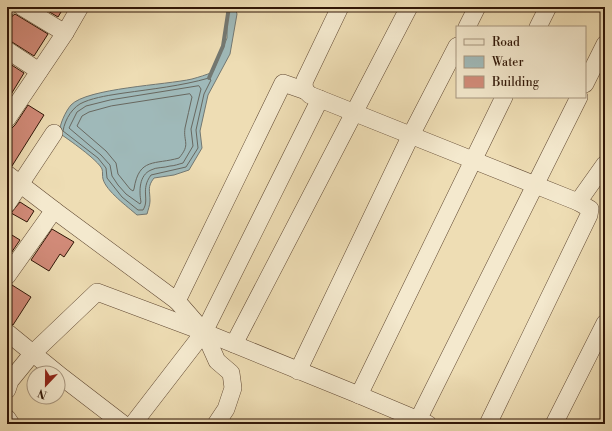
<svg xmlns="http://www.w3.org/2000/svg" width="612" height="431" font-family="'Libre Bodoni',serif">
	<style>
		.water { fill: #9fb9b9; stroke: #737872 }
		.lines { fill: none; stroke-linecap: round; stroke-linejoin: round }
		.shore { stroke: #686860; stroke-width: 1 }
		.stream { stroke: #737872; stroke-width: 4 }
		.building { fill: #d18a78; stroke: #301607 }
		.minor-casing { stroke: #604832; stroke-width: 18 }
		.minor { stroke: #f4e9ce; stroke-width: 17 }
	</style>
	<rect width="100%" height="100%" fill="#eeddb4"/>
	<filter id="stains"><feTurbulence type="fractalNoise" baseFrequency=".005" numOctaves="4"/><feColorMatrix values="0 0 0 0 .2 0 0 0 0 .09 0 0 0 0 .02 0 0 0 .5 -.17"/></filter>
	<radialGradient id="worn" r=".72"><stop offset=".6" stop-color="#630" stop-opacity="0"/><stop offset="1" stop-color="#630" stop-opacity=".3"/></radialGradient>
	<!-- water -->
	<path class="water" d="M227,7H235L237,14L230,54L208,95L200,131L202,148L189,170L174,175L154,178C147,187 150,190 150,201C150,205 148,210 147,214L137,215C128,207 106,191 103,179C102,176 103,172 102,169C98,160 68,139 59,133C60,124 65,112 71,105C87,88 166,85 192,79C199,77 206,75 213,72L227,38Z"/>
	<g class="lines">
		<!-- shore -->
		<g class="shore">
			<path d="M209,78L211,80L204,94L196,130L198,148L186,167L151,175C140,190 150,199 143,210H138L122,197L107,178L106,168L98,158L63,131C65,119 73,106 84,102C96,97 111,95 124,93C152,89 181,86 209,78Z"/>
			<path d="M199,86L201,89L191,129L193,146L183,163C179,164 174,166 170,166C164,168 156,167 151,170C139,175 139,191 141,202L140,204L126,194L118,185L112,176L110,165L101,155L69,128L77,112L86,106L110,100Z"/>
			<path d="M190,94L192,97C190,107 187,118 185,128C183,142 191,144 179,158C155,165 139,157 134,189L133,191L130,189L118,174L116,163L106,151L77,126L82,116L89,112L111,106Z"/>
		</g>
		<!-- stream -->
		<polyline class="stream" points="209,78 223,46 229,7"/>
	</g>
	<!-- building -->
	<g class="building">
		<polygon points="41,7 64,7 58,17"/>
		<polygon points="15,14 48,34 34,56 12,42 7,40 7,22 10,18"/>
		<polygon points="7,62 24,73 7,101"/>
		<polygon points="28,105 44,115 12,166 7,164 7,129 12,128 15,125"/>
		<polygon points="20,202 34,211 27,222 11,213"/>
		<polygon points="52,229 74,242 64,257 60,254 49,271 31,260"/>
		<polygon points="7,232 20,240 7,259"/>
		<polygon points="12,285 31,297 13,325 7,323 7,294"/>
	</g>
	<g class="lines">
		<!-- minor casing -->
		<g class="minor-casing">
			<g id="minor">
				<path d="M340,7L305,80C303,87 305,91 310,95L578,202L590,209L589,215L488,424"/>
				<polyline points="7,8 8,7"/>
				<polyline points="467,27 477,7"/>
				<polyline points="538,27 548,7"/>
				<polyline points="65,33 80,7"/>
				<polyline points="7,50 39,71"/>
				<polyline points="585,84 605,44"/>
				<polyline points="7,119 65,33 22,7"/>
				<polyline points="7,174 54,210 7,276"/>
				<polyline points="578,202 605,164"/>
				<polyline points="7,204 54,133"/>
				<polyline points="54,210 177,301 283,83 306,91"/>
				<polyline points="177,301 204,332 217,361 231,373 233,388 226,409 216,424"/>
				<polyline points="7,334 8,333 57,373"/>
				<polyline points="234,344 409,7"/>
				<polyline points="298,371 411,135 457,46"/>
				<polyline points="58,374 123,424"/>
				<polyline points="7,390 10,381 32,354 97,292 204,332 359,395 428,424"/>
				<polyline points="359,395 504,97"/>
				<polyline points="7,418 11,424"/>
				<polyline points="418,420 579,97"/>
				<polyline points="133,424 204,332 320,99"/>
				<polyline points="554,424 605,323"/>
			</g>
		</g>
		<!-- minor -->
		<use href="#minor" class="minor"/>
	</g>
	<!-- margin -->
	<rect width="612" height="431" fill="none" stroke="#eeddb4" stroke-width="24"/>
	<rect x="8" y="8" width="596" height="415" fill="none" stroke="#301607" stroke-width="2"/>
	<rect x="12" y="12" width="588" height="407" fill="none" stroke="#301607"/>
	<!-- legend -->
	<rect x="456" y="26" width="130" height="72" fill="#f4e9ce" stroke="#a6957e"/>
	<rect x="464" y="39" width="20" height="6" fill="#f4e9ce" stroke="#a6957e"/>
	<text x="492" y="46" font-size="12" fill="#301607">Road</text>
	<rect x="464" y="56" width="20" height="12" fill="#9fb9b9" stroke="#a6957e"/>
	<text x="492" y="66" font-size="12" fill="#301607">Water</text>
	<rect x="464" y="76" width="20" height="12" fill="#d18a78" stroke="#a6957e"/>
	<text x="492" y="86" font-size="12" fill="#301607">Building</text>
	<!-- north arrow -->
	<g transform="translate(46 385) rotate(202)"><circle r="19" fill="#f4e9ce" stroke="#a6957e"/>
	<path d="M0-3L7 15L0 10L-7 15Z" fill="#8f2418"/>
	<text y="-6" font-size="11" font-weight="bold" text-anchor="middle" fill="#301607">N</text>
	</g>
	<rect width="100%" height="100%" filter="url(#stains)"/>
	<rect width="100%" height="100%" fill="url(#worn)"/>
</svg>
